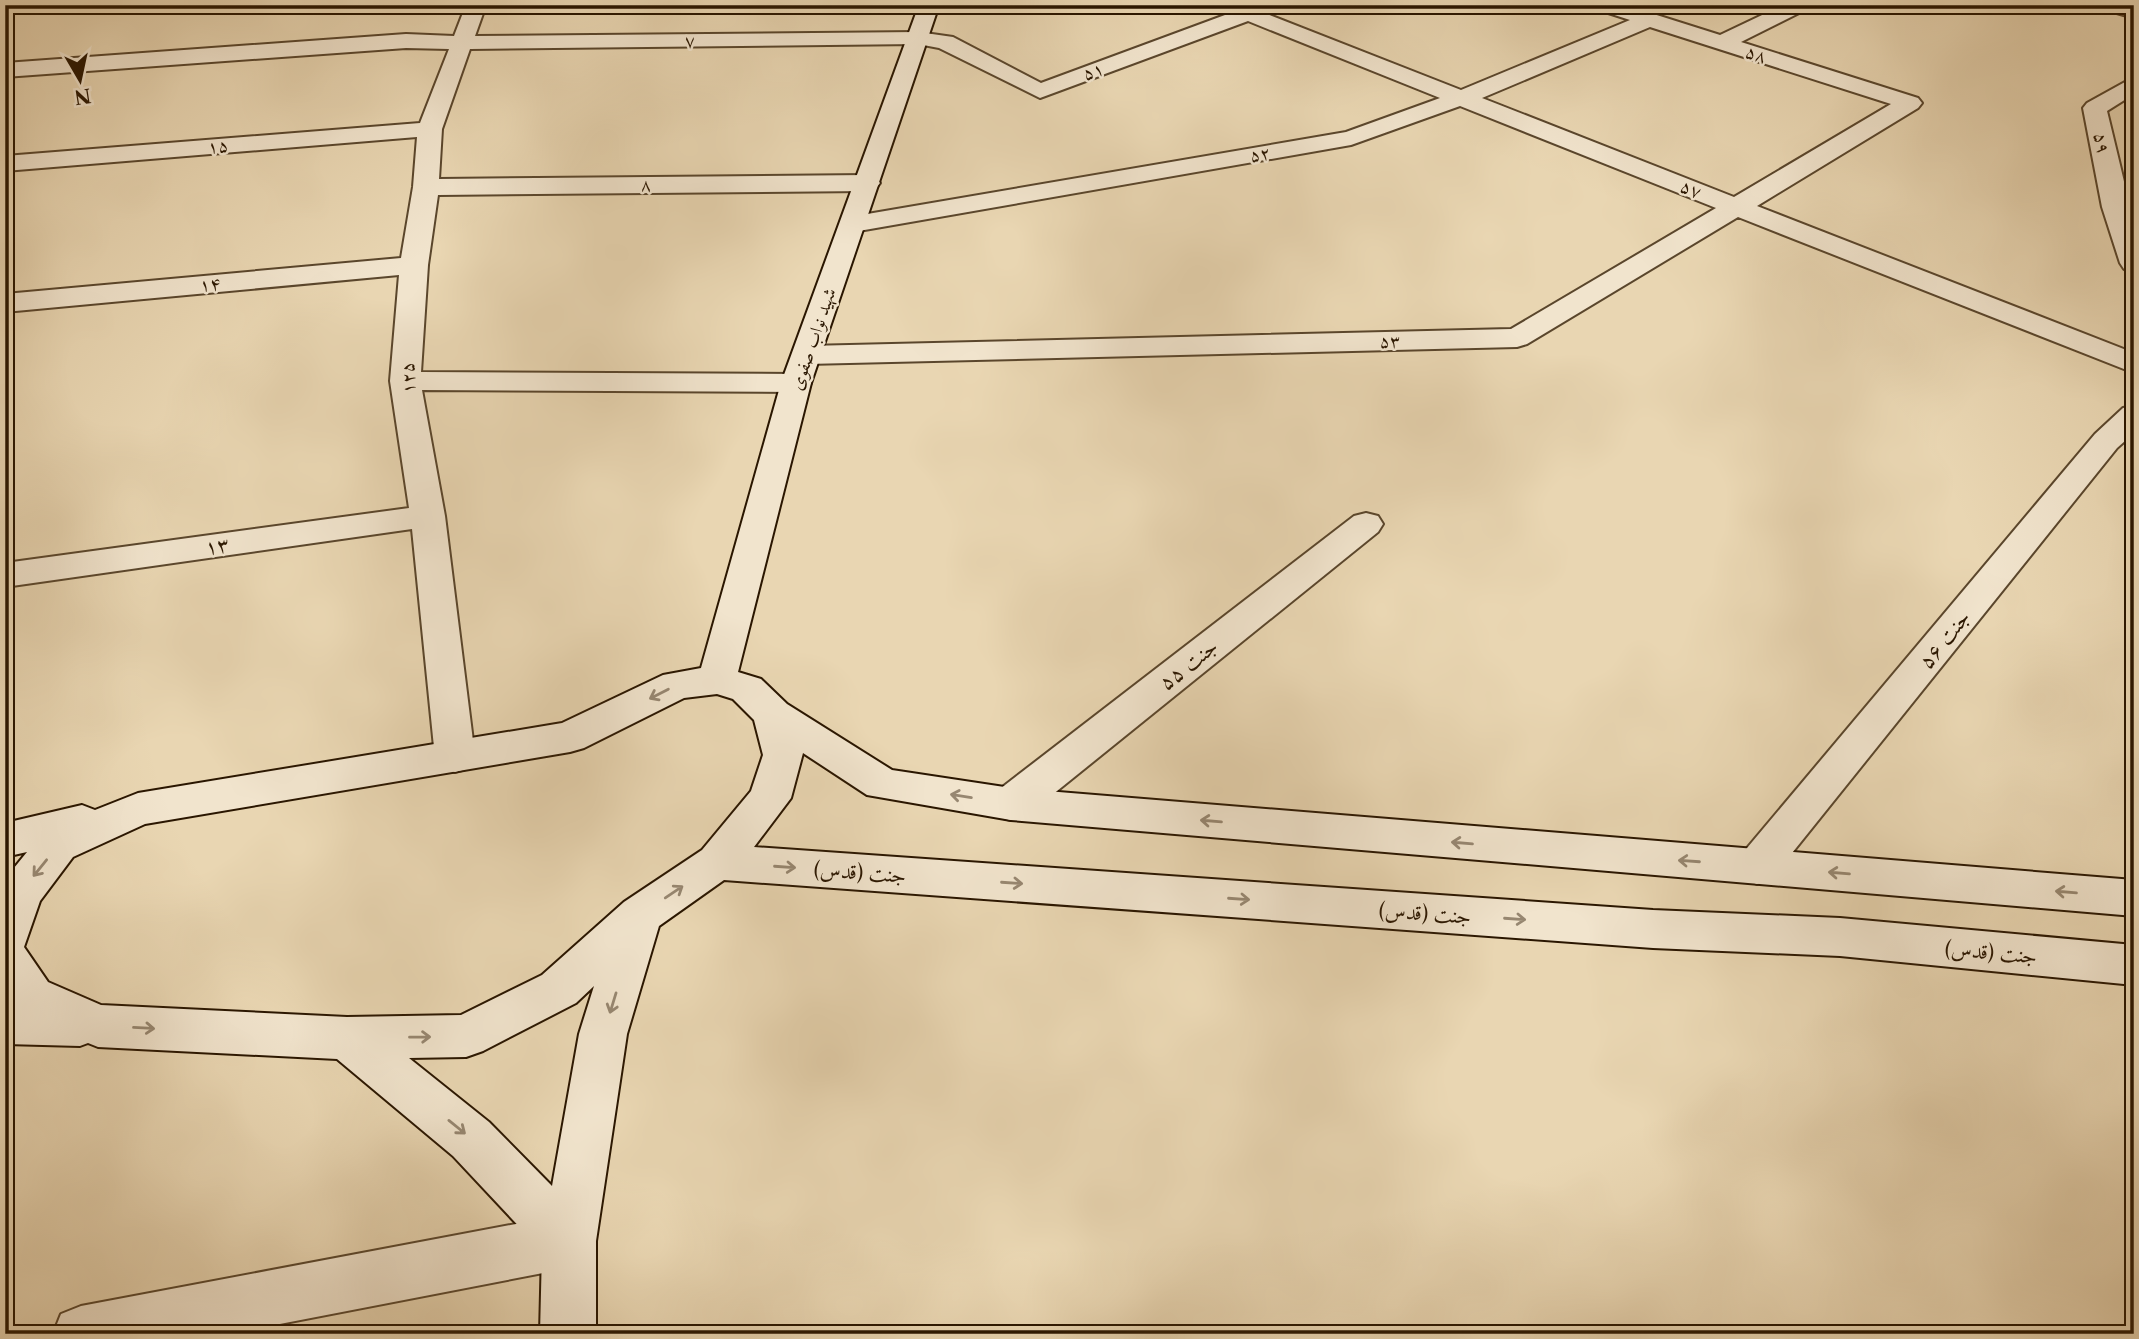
<svg xmlns="http://www.w3.org/2000/svg" width="2139" height="1339" font-family="'Libre Caslon Text',Amiri,serif">
	<style>
		.lines { fill: none; stroke-linecap: round; stroke-linejoin: round }
		.street-casing { stroke: #5a462c; stroke-width: 4 }
		.secondary-casing { stroke: #2a1600; stroke-width: 4 }
		.street { fill: #f1e4cd; fill-rule: evenodd }
		.secondary { fill: #f1e4cd; fill-rule: evenodd }
		.oneway { stroke: #978771 }
		.labels { text-anchor: middle; dominant-baseline: central; stroke-width: 5; stroke-linejoin: round; paint-order: stroke }
		.far-street-label { font-size: 18px; fill: #2a1600; stroke: #f1e4cd }
		.street-label { font-size: 21px; fill: #2a1600; stroke: #f1e4cd }
	</style>
	<rect width="100%" height="100%" fill="#e9d6b2"/>
	<filter id="stains"><feTurbulence type="fractalNoise" baseFrequency=".00286" numOctaves="4"/><feColorMatrix values="0 0 0 0 .2 0 0 0 0 .09 0 0 0 0 .02 0 0 0 .5 -.17"/></filter>
	<radialGradient id="worn" r=".72"><stop offset=".6" stop-color="#630" stop-opacity="0"/><stop offset="1" stop-color="#630" stop-opacity=".3"/></radialGradient>
	<g class="lines">
		<!-- street casing -->
		<g class="street-casing">
			<g id="street">
				<path d="M466,5H486L475,36L918,32L953,37L1041,83L1252,5H1282L1279,9L1267,14L1461,90L1630,20L1596,9L1593,5H1625L1720,35L1783,5H1810L1807,9L1741,42L1918,98L1922,103L1918,108L1757,206L2134,353V373L1738,217L1527,344L1517,347L807,364L796,361L792,355L796,349L807,346L1511,329L1716,208L1460,106L1351,145L853,232L844,230L840,224L844,218L1346,132L1440,98L1248,21L1040,98L939,48L918,44L470,49L442,129L439,179L867,175L876,178L880,183L876,188L867,191L438,195L428,265L421,372L796,374L807,376L811,383L807,390L796,392L422,390L445,516L475,757L469,768L455,772L441,768L435,757L412,529L5,587V563L409,508L390,381L399,275L5,312V294L401,258L413,187L417,137L5,171V156L420,123L449,49L406,48L5,77V63L406,34L454,36ZM1650,27L1891,104L1734,197L1482,98Z"/>
				<polygon points="2100,5 2134,5 2134,18 2103,9"/>
				<polygon points="2134,77 2134,94 2107,111 2134,223 2134,271 2124,269 2120,263 2102,207 2083,108 2087,103"/>
				<polygon points="2134,406 2134,433 2117,448 1772,878 1757,884 1742,878 1735,866 1742,854 2095,434 2123,408"/>
				<polygon points="1366,513 1378,516 1383,524 1378,532 1026,816 1011,820 996,816 990,804 996,792 1354,516"/>
				<polygon points="569,1214 588,1222 596,1241 588,1260 569,1268 228,1334 53,1334 61,1314 81,1306"/>
			</g>
		</g>
		<!-- secondary casing -->
		<g class="secondary-casing">
			<path id="secondary" d="M919,5H939L811,383L738,672L761,679L787,704L892,770L1011,788L2134,880V916L1011,820L867,795L803,753L791,798L754,847L1653,910L1840,918L2134,945V985L1840,956L1653,948L724,880L659,926L627,1034L596,1241V1334H540L542,1251L453,1156L337,1059L98,1047L88,1043L80,1046L5,1044V1002H9L5,997V879L27,852L5,857V823L82,805L95,810L138,793L562,723L663,675L701,668L781,383ZM717,694L733,699L754,720L763,755L751,791L702,850L624,902L542,975L461,1015L347,1017L101,1005L48,982L24,947L40,901L73,857L145,824L570,752L584,748L684,698ZM594,986L579,1034L552,1186L489,1122L409,1058L466,1057L483,1051L576,1003Z"/>
		</g>
		<!-- street -->
		<use href="#street" class="street"/>
		<!-- secondary -->
		<use href="#secondary" class="secondary"/>
	</g>
	<!-- one-way arrows -->
	<defs><path id="oneway-shaft" d="M-6 0H5M1.5-3L5.5 0L1.5 3" fill="none" stroke-width="1.6" stroke-linecap="round" stroke-linejoin="round" transform="scale(1.75)"/></defs>
	<g class="oneway">
		<use href="#oneway-shaft" transform="translate(659 694) rotate(153)"/>
		<use href="#oneway-shaft" transform="translate(961 796) rotate(-171)"/>
		<use href="#oneway-shaft" transform="translate(1211 821) rotate(-175)"/>
		<use href="#oneway-shaft" transform="translate(1462 843) rotate(-175)"/>
		<use href="#oneway-shaft" transform="translate(1689 861) rotate(-176)"/>
		<use href="#oneway-shaft" transform="translate(785 867) rotate(4)"/>
		<use href="#oneway-shaft" transform="translate(40 868) rotate(129)"/>
		<use href="#oneway-shaft" transform="translate(1839 873) rotate(-175)"/>
		<use href="#oneway-shaft" transform="translate(1012 883) rotate(4)"/>
		<use href="#oneway-shaft" transform="translate(674 892) rotate(-34)"/>
		<use href="#oneway-shaft" transform="translate(2066 892) rotate(-175)"/>
		<use href="#oneway-shaft" transform="translate(1239 899) rotate(4)"/>
		<use href="#oneway-shaft" transform="translate(1515 919) rotate(4)"/>
		<use href="#oneway-shaft" transform="translate(613 1003) rotate(107)"/>
		<use href="#oneway-shaft" transform="translate(144 1028) rotate(3)"/>
		<use href="#oneway-shaft" transform="translate(420 1037) rotate(-1)"/>
		<use href="#oneway-shaft" transform="translate(457 1127) rotate(39)"/>
	</g>
	<g class="labels">
		<!-- far-street labels -->
		<g class="far-street-label">
			<text transform="translate(690 41) rotate(-1)">۷</text>
			<text transform="translate(1756 54) rotate(18)">۵۸</text>
			<text transform="translate(1093 71) rotate(-20)">۵۱</text>
			<text transform="translate(2102 143) rotate(78)">۵۹</text>
			<text transform="translate(218 146) rotate(-5)">۱۵</text>
			<text transform="translate(1260 154) rotate(-10)">۵۲</text>
			<text x="646" y="185">۸</text>
			<text transform="translate(1691 189) rotate(22)">۵۷</text>
			<text transform="translate(210 284) rotate(-5)">۱۴</text>
			<text transform="translate(813 339) rotate(-71)">شهید نواب صفوی</text>
			<text transform="translate(1390 341) rotate(-1)">۵۳</text>
			<text transform="translate(408 378) rotate(-92)">۱۲۵</text>
		</g>
		<!-- street labels -->
		<g class="street-label">
			<text transform="translate(217 545) rotate(-8)">۱۳</text>
			<text transform="translate(1944 639) rotate(-51)">جنت ۵۶</text>
			<text transform="translate(1188 664) rotate(-38)">جنت ۵۵</text>
			<text transform="translate(860 872) rotate(4)">جنت (قدس)</text>
			<text transform="translate(1425 913) rotate(4)">جنت (قدس)</text>
			<text transform="translate(1991 952) rotate(5)">جنت (قدس)</text>
		</g>
	</g>
	<!-- margin -->
	<rect width="2139" height="1339" fill="none" stroke="#e9d6b2" stroke-width="28"/>
	<rect x="7" y="7" width="2125" height="1325" fill="none" stroke="#2a1600" stroke-width="3.5"/>
	<rect x="14" y="14" width="2111" height="1311" fill="none" stroke="#2a1600" stroke-width="2"/>
	<!-- north arrow -->
	<g transform="translate(80 80) rotate(171)" stroke="#f1e4cd" stroke-width="5" paint-order="stroke">
	<path d="M0-5L12 26L0 18L-12 26Z" fill="#2a1600"/>
	<text y="-10" font-size="19" font-weight="bold" text-anchor="middle" fill="#2a1600">N</text>
	</g>
	<rect width="100%" height="100%" filter="url(#stains)"/>
	<rect width="100%" height="100%" fill="url(#worn)"/>
</svg>
